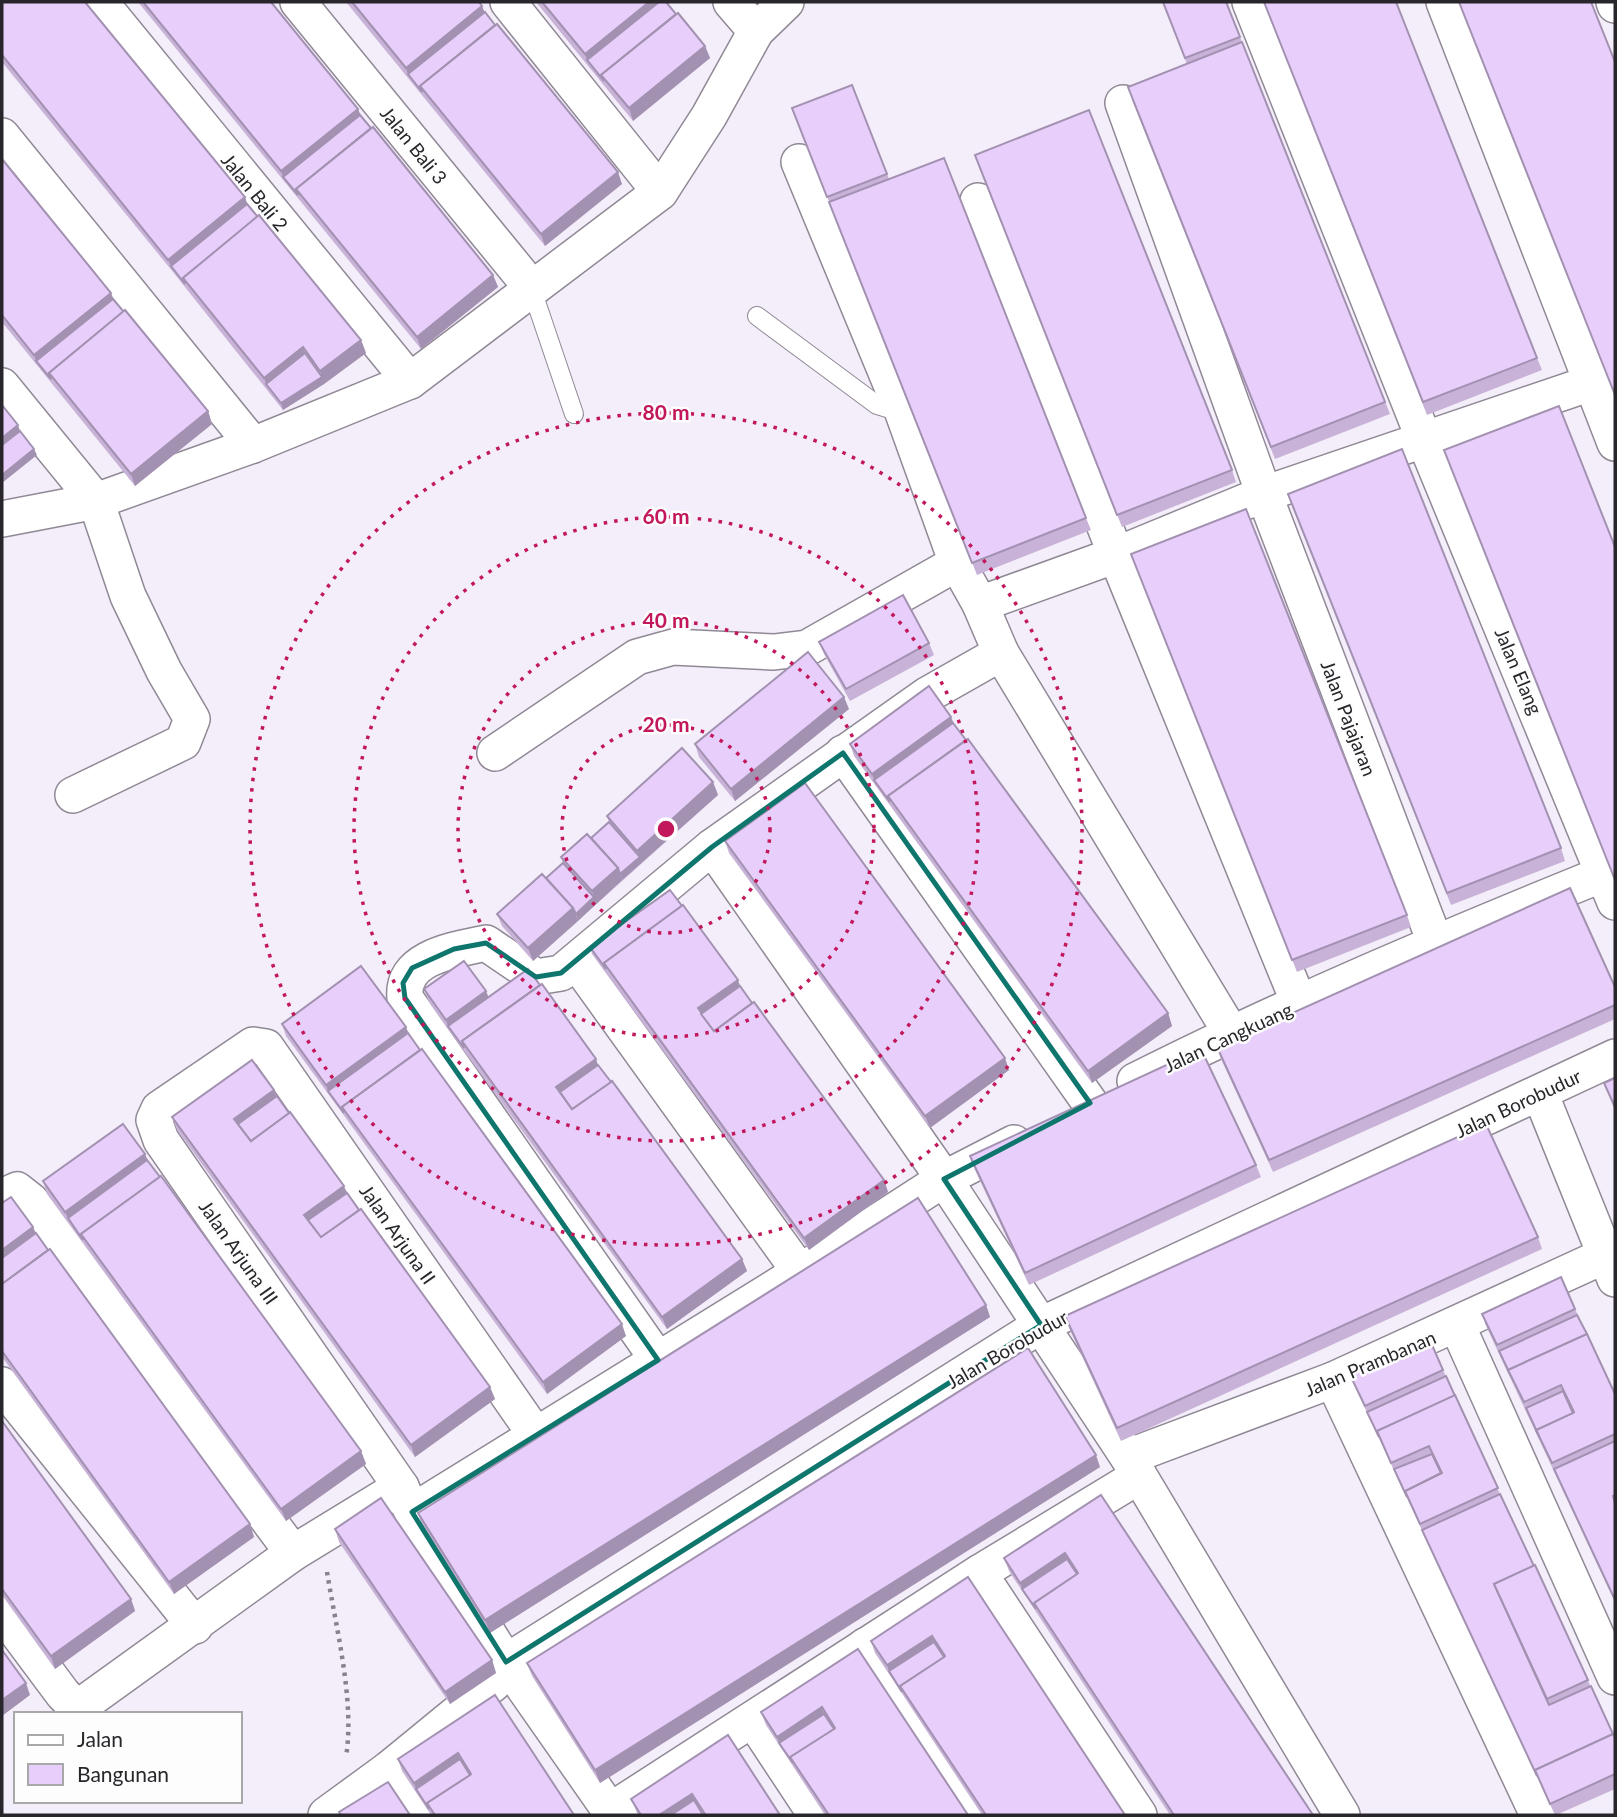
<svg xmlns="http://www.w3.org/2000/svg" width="1617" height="1817" font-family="Lato,sans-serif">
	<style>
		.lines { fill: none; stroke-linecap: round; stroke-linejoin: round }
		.lane-casing { stroke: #908995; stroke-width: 20 }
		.street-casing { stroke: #908995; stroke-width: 38 }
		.path { stroke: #87838b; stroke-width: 4.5; stroke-dasharray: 3.5 5; stroke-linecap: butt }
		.lane { stroke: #fff; stroke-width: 18 }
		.street { stroke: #fff; stroke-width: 35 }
		.wall { fill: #c8b2d8 }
		.shaded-wall { fill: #a291b0 }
		.building { fill: #e8cffb; stroke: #a291b0; stroke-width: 2 }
		.marked { fill: none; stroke: #0f766e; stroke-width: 5; stroke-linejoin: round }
		.ring { fill: none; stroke: #c2185b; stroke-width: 3.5; stroke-dasharray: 3.5 7 }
		.labels { text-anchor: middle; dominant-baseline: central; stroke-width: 5; stroke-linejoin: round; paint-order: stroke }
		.street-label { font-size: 19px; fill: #28262a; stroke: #fdfdfd }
		.centre { fill: #c2185b; stroke: #fdfdfd; stroke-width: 3.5 }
		.ring-label { font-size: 21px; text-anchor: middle; font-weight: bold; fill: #c2185b; stroke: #fdfdfd; stroke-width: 5; stroke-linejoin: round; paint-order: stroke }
	</style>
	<rect width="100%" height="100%" fill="#f4edfa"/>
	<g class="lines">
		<!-- lane casing -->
		<g class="lane-casing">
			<g id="lane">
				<polyline points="531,287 574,414"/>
				<polyline points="757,316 877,405 903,413"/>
			</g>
		</g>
		<!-- street casing -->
		<g class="street-casing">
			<g id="street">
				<polyline points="100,2 410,381"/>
				<polyline points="298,2 531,287"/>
				<polyline points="508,2 660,192"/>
				<polyline points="731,2 756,31"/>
				<polyline points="1250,2 1424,439 1615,902"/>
				<polyline points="1444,2 1615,443"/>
				<polyline points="1614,2 1615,5"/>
				<polyline points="1123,103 1264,494 1435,942"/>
				<polyline points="2,136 253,445"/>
				<polyline points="799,162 903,413 957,563 980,604 1001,653 1231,1033"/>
				<polyline points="978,201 1116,555 1299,1003"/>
				<polyline points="2,386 96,501 128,596 164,671 192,719 183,742 73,795"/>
				<polyline points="2,519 96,501 253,445 410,381 660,192 709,116 756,31 786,2"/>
				<polyline points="980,604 1116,555 1264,494 1591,383"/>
				<polyline points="495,753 637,657 673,647 774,652 807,648 957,563"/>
				<polyline points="843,753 1090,1103"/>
				<polyline points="712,847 944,1179 1128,1457 1342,1815"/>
				<polyline points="576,961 800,1272"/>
				<path d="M1135,1081C1288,1004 1445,938 1603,874"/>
				<polyline points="1540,1093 1615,1279"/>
				<polyline points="2,1197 17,1190 31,1201 293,1553"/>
				<polyline points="1457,1325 1615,1677"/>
				<path d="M658,1360L405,998C401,957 454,950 486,943L536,977L561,973L712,847L927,695L1001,653"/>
				<polyline points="1333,1380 1538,1815"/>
				<polyline points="2,1385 195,1626"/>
				<polyline points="535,1434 266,1047 253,1045 159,1109 154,1120 161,1140 401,1487 412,1512 506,1662 613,1815"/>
				<polyline points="1128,1457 1333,1380 1606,1255"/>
				<polyline points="412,1512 800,1272 944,1179 1014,1143"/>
				<polyline points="979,1573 1139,1815"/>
				<polyline points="2,1612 63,1694 71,1702 82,1705 293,1553 401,1487"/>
				<polyline points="865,1646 978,1815"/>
				<polyline points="754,1721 816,1815"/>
				<polyline points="389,1769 419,1815"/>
				<polyline points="610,1811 979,1573 1139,1476"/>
				<polyline points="326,1815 389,1769 494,1683 506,1662 1041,1325 1615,1057"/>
			</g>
		</g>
		<!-- path -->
		<path class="path" d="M327,1572C336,1628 355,1701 346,1757"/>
		<!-- lane -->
		<use href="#lane" class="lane"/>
		<!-- street -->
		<use href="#street" class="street"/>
	</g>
	<!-- wall -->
	<g class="wall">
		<polygon points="2,2 245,197 247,204 361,340 366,353 324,384 283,410 173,272 2,62"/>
		<polygon points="138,2 271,2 361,115 493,275 498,287 421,349"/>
		<polygon points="346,2 479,2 485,12 622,184 545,246"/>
		<polygon points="536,2 666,2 705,46 710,58 633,121"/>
		<polygon points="1162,2 1226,2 1390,414 1275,459 1132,100 1187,64"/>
		<polygon points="1264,2 1537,358 1542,370 1427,415"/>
		<polygon points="852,85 889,179 1086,518 1091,530 977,575 792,108"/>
		<polygon points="2,159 113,299 208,411 212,424 135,486 2,322"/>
		<polygon points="979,167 1232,470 1236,482 1122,527"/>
		<polygon points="1292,506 1561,848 1565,861 1451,905"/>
		<polygon points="1136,567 1407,915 1411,927 1297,972"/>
		<polygon points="819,642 929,643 934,655 850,701 824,654"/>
		<polygon points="849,709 735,801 699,757 695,744"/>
		<polygon points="953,723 1168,1013 1172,1026 1092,1083 854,756 850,744"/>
		<polygon points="713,782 718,795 533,961 502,926 497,914 546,878 563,863 561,857 591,838 609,822 607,816"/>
		<polygon points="725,841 1009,1070 930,1128 729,853"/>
		<polygon points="590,947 740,986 884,1180 888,1192 809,1250 592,954"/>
		<polygon points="1615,987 1615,1019 1273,1172 1221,1059 1217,1047"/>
		<polygon points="424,989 488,997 598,1065 742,1259 747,1271 667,1329 450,1032 429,1002"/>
		<polygon points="282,1024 408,1033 626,1336 547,1394 286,1036"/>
		<polygon points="1615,1078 1615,1111 1604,1083"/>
		<polygon points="274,1090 277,1096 490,1387 495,1399 415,1457 177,1130 172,1117"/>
		<polygon points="145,1154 147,1160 361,1451 366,1464 286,1521 47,1194 43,1181"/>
		<polygon points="970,1156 1256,1165 1261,1177 1029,1285 974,1168"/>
		<polygon points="2,1203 33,1227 36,1233 250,1524 254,1537 174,1594 2,1357"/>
		<polygon points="1538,1237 1542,1249 1121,1441 1069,1328 1065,1316"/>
		<polygon points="986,1305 990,1317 490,1633 422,1526 418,1513"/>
		<polygon points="1575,1309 1615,1394 1615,1602 1486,1326 1482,1314"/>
		<polygon points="1443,1370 1500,1494 1615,1738 1615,1789 1556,1815 1555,1815 1355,1387 1350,1375"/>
		<polygon points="2,1421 131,1599 135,1611 55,1669 2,1595"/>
		<polygon points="1100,1467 600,1783 532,1676 527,1663"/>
		<polygon points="1101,1495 1313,1815 1170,1815 1009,1571 1004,1558"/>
		<polygon points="335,1529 492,1660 496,1673 450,1704 339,1542"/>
		<polygon points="968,1577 1125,1815 982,1815 905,1698 875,1653 871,1641"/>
		<polygon points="858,1649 968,1815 825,1815 766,1725 761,1712"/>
		<polygon points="495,1695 574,1815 431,1815 402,1771 398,1759"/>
		<polygon points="728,1735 780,1815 638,1815 631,1799"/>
	</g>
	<!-- shaded-wall -->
	<g class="shaded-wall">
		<polygon points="649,2 665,2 587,60 585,54"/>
		<polygon points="482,6 487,19 408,74 406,68"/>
		<polygon points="705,46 710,58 633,121 629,108"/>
		<polygon points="358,109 363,121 283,177 281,171"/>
		<polygon points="618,172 622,184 545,246 541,234"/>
		<polygon points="245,197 249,210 171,266 168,260"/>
		<polygon points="493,275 498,287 421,349 417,337"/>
		<polygon points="111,293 116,305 36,361 34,355"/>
		<polygon points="361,340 366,353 324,384 283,410 281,403 322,377 320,371"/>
		<polygon points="303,347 307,359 266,384 264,378"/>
		<polygon points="208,411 212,424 135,486 131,474"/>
		<polygon points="18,425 22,437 2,453 2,438"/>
		<polygon points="34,449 37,455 2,483 2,475"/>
		<polygon points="844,697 849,709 735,801 731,789"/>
		<polygon points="951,717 956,729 874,780 872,774"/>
		<polygon points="713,782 718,795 622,880 620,874 640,857 637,851"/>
		<polygon points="618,868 622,880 578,921 576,914 594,897 592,891"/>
		<polygon points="573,908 578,921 533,961 528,948"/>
		<polygon points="738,980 742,992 704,1020 698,1008"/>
		<polygon points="486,991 491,1003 448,1026 450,1032 446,1020"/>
		<polygon points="1168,1013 1172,1026 1092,1083 1088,1071"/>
		<polygon points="406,1027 411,1039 328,1091 326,1085"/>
		<polygon points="1005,1058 1009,1070 930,1128 925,1116"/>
		<polygon points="596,1059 600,1071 562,1098 556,1087"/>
		<polygon points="274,1090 279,1103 240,1130 234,1119"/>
		<polygon points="145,1154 150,1166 68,1218 65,1212"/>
		<polygon points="884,1180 888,1192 809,1250 804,1238"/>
		<polygon points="344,1186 349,1199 310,1226 304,1215"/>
		<polygon points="33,1227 38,1239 2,1266 2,1250"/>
		<polygon points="742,1259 747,1271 667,1329 662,1317"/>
		<polygon points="986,1305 990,1317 490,1633 485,1620"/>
		<polygon points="622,1324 626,1336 547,1394 543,1382"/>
		<polygon points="490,1387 495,1399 415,1457 411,1445"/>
		<polygon points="361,1451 366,1464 286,1521 281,1509"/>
		<polygon points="1096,1455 1100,1467 600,1783 595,1770"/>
		<polygon points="250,1524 254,1537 174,1594 169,1582"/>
		<polygon points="1065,1553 1070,1565 1022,1589 1020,1583"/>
		<polygon points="131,1599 135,1611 55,1669 51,1656"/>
		<polygon points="932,1636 936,1648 889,1671 887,1665"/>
		<polygon points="492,1660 496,1673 450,1704 445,1692"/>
		<polygon points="26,1683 30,1695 2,1716 2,1700"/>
		<polygon points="822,1707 826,1720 779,1743 777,1737"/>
		<polygon points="458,1753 462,1766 416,1789 414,1783"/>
		<polygon points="692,1794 696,1806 682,1815 659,1815"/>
	</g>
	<!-- building -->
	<g class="building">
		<polygon points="2,2 85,2 245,197 168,260 2,55"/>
		<polygon points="143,2 271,2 358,109 281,171"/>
		<polygon points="352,2 479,2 482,6 406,68"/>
		<polygon points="542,2 649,2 585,54"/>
		<polygon points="659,2 666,2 676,14 601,75 604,81 587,60"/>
		<polygon points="1163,2 1226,2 1240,37 1185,58"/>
		<polygon points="1264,2 1396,2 1537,358 1423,402"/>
		<polygon points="1459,2 1591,2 1615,62 1615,395"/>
		<polygon points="485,12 495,25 420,86 422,92 408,74"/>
		<polygon points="678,13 705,46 629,108 601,75"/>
		<polygon points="497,24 618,172 541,234 420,86"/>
		<polygon points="1242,42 1385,402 1271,447 1128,87"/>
		<polygon points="852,85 887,174 827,197 792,108"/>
		<polygon points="1089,110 1232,470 1117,515 975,155"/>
		<polygon points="360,115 371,128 296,189 298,195 283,177"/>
		<polygon points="373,127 493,275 417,337 296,189"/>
		<polygon points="944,158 1086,518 972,563 829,202"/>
		<polygon points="2,159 111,293 34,355 2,315"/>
		<polygon points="247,204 258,217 183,278 185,284 171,266"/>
		<polygon points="259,215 361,340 320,371 303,347 264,378 183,278"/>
		<polygon points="113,299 124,312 49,373 51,379 36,361"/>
		<polygon points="125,310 208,411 131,474 49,373"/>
		<polygon points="305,353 322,377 281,403 266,384"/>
		<polygon points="2,405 18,425 2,438"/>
		<polygon points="1559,406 1615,547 1615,880 1444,450"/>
		<polygon points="20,431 34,449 2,475 2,445"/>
		<polygon points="1402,449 1561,848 1447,893 1288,494"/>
		<polygon points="1246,509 1407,915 1292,960 1131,554"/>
		<polygon points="903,595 929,643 846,689 819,642"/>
		<polygon points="808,652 844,697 731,789 695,744"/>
		<polygon points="929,686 951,717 872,774 850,744"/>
		<polygon points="953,723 966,740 888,796 890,802 874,780"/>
		<polygon points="968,739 1168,1013 1088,1071 888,796"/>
		<polygon points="682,748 713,782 637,851 607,816"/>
		<polygon points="805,783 1005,1058 925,1116 725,841"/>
		<polygon points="609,822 640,857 620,874 618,868 591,838"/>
		<polygon points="587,834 618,868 592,891 561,857"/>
		<polygon points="563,863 594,897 576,914 573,908 546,878"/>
		<polygon points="542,874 573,908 528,948 497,914"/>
		<polygon points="1570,888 1615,987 1615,1005 1269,1160 1217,1047"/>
		<polygon points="670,890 682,906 604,963 606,969 590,947"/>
		<polygon points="683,905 738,980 698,1008 714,1031 754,1002 884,1180 804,1238 604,963"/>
		<polygon points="464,961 486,991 446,1020 424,989"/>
		<polygon points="361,966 406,1027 326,1085 282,1024"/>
		<polygon points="528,969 540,985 462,1041 464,1048 448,1026"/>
		<polygon points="542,984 596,1059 556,1087 572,1109 612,1081 742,1259 662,1317 462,1041"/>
		<polygon points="740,986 752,1003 714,1031 701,1014"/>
		<polygon points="408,1033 420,1050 342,1107 344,1113 328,1091"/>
		<polygon points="422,1049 622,1324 543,1382 342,1107"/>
		<polygon points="1201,1049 1256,1165 1025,1273 970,1156"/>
		<polygon points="252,1060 274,1090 234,1119 251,1141 290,1112 344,1186 304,1215 321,1237 361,1209 490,1387 411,1445 172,1117"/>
		<polygon points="598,1065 611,1082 572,1109 560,1092"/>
		<polygon points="1615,1078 1615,1107 1604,1083"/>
		<polygon points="277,1096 289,1113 251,1141 238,1124"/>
		<polygon points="123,1124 145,1154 65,1212 43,1181"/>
		<polygon points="1486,1124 1538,1237 1117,1428 1065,1316"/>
		<polygon points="147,1160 160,1177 81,1234 83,1240 68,1218"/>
		<polygon points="161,1176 361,1451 281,1509 81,1234"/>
		<polygon points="347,1193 359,1210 321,1237 308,1220"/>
		<polygon points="11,1197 33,1227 2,1250 2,1203"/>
		<polygon points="918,1198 986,1305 485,1620 418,1513"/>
		<polygon points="36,1233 48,1250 2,1284 2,1258"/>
		<polygon points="50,1249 250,1524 169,1582 2,1351 2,1284"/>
		<polygon points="1561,1277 1575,1309 1497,1345 1482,1314"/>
		<polygon points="1577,1315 1587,1334 1508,1370 1511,1376 1499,1351"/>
		<polygon points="1587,1334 1615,1394 1615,1434 1552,1463 1536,1430 1574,1412 1561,1385 1524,1402 1508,1370"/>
		<polygon points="1429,1338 1443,1370 1365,1406 1350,1375"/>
		<polygon points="1028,1348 1096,1455 595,1770 527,1663"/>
		<polygon points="1446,1376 1455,1396 1377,1431 1379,1437 1367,1412"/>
		<polygon points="1563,1391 1573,1413 1536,1430 1539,1436 1526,1408"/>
		<polygon points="1455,1395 1498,1488 1420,1524 1405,1491 1442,1473 1429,1446 1391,1463 1377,1431"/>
		<polygon points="2,1421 131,1599 51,1656 2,1589"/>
		<polygon points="1615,1441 1615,1495 1613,1496 1615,1503 1615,1600 1554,1469"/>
		<polygon points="1432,1454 1441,1473 1405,1491 1407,1497 1394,1469"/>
		<polygon points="1500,1494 1534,1566 1494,1584 1549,1705 1591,1686 1613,1734 1535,1770 1537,1776 1422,1530"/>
		<polygon points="1101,1495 1313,1815 1174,1815 1034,1603 1078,1573 1065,1553 1020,1583 1004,1558"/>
		<polygon points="381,1498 492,1660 445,1692 335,1529"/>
		<polygon points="1067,1559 1077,1574 1034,1603 1036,1609 1022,1589"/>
		<polygon points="1535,1565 1588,1680 1547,1699 1494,1584"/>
		<polygon points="968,1577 1125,1815 986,1815 900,1686 945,1656 932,1636 887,1665 871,1641"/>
		<polygon points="934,1642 944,1657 900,1686 902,1692 889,1671"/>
		<polygon points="858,1649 968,1815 829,1815 790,1757 835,1728 822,1707 777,1737 761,1712"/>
		<polygon points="2,1650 26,1683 2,1700"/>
		<polygon points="495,1695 574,1815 435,1815 427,1803 471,1774 458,1753 414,1783 398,1759"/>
		<polygon points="824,1714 834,1729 790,1757 793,1763 779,1743"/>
		<polygon points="1613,1734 1615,1738 1615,1774 1550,1804 1535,1770"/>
		<polygon points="728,1735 780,1815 703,1815 705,1814 692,1794 659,1815 641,1815 631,1799"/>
		<polygon points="460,1759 470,1775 427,1803 429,1809 416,1789"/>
		<polygon points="388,1782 410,1815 341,1815 339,1812"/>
		<polygon points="694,1800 703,1815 671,1815"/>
	</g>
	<!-- marked area -->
	<path class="marked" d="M843,753L1090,1103L944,1179L1041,1325L506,1662L412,1512L658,1360L405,998L403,983L412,968L454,949L486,943L536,977L561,973L712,847Z"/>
	<!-- distance rings -->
	<g class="ring">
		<circle cx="666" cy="829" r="104"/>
		<circle cx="666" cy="829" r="208"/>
		<circle cx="666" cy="829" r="312"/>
		<circle cx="666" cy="829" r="416"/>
	</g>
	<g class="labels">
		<!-- street labels -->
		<g class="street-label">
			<text transform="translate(414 145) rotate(51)">Jalan Bali 3</text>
			<text transform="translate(255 192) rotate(51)">Jalan Bali 2</text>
			<text transform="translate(1519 671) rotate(67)">Jalan Elang</text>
			<text transform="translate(1349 718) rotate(69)">Jalan Pajajaran</text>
			<text transform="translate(1228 1037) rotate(-25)">Jalan Cangkuang</text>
			<text transform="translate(1518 1103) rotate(-25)">Jalan Borobudur</text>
			<text transform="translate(398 1234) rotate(55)">Jalan Arjuna II</text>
			<text transform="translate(239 1252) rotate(55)">Jalan Arjuna III</text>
			<text transform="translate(1007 1349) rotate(-30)">Jalan Borobudur</text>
			<text transform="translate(1370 1363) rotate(-23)">Jalan Prambanan</text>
		</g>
	</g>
	<circle cx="666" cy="829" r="10" class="centre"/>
	<g class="ring-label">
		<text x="666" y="420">80 m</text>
		<text x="666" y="524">60 m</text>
		<text x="666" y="628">40 m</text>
		<text x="666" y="732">20 m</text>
	</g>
	<!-- border -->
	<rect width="1617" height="1817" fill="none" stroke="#28262a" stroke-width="7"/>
	<!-- legend -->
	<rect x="14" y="1712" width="228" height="91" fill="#fdfdfd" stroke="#a8a7a9" stroke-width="2"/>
	<rect x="28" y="1735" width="35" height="10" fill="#ffffff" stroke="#a8a7a9" stroke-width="2"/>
	<text x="77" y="1747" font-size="21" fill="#28262a">Jalan</text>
	<rect x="28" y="1764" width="35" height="21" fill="#e8cffb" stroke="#a8a7a9" stroke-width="2"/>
	<text x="77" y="1782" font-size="21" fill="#28262a">Bangunan</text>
</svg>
